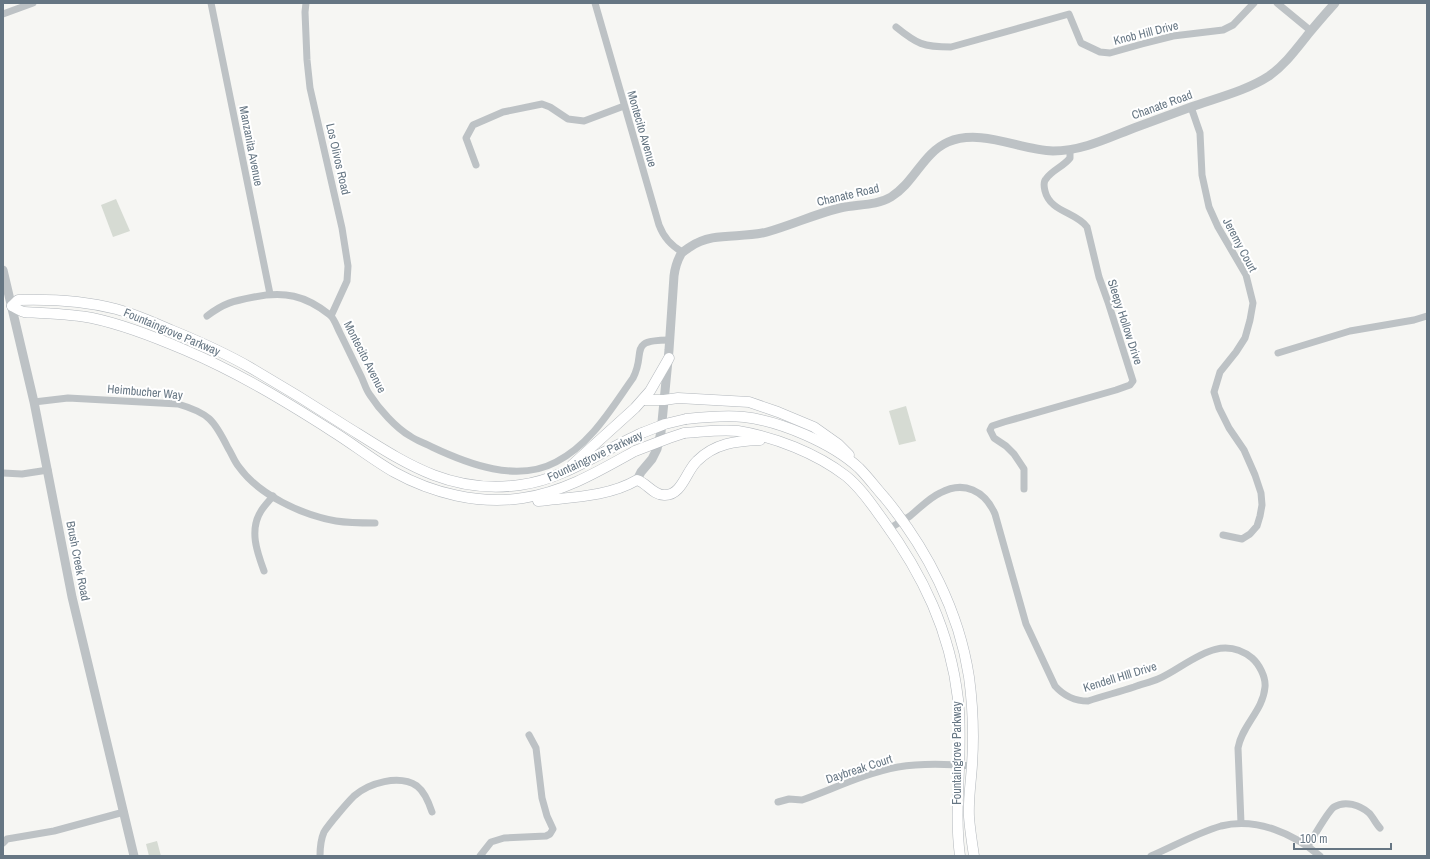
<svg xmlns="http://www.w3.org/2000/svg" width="1430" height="859" font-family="'Archivo Narrow',sans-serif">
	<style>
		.green { fill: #d6dbd3 }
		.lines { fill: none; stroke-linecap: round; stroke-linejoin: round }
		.secondary-casing { stroke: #b2b7bc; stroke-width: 11 }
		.minor { stroke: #bdc2c5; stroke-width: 7 }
		.tertiary { stroke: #bdc2c5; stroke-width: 9 }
		.secondary { stroke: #fff; stroke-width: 10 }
		.secondary-bridge-casing { stroke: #b2b7bc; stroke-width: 11; stroke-linecap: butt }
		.secondary-bridge { stroke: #fff; stroke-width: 10 }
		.labels { text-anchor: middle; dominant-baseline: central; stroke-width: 4; stroke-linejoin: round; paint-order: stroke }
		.street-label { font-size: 12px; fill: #667683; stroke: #fff }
	</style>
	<rect width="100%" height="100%" fill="#f6f6f3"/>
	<!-- green -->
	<g class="green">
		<polygon points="116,199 130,231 113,237 101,205"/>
		<polygon points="906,406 916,441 899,445 889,411"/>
		<polygon points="157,841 161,856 149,856 146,844"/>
	</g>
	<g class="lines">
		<!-- secondary casing -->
		<g class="secondary-casing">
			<g id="secondary">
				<path d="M12,306L18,300C51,299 85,301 116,309C135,314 153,322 171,330C198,341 225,353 251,368C282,386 313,405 344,425C402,461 448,495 520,485C565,479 601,451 642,433"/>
				<path d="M12,306C16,308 20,311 24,312C30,313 36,312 41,313C58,314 76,315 92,318C125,325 155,337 185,350C237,372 285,401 332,431C353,444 373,460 394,472C432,493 479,505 523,498C564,492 599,471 635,451"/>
				<polyline points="643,400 664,400 678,398 749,402 778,412 814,427 838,444 849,455"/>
				<path d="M686,419C705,417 725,415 744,417C780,421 832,443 859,468C868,477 876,488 885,498C927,549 959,611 969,677C973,707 974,736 972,765C971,782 968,800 969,817C970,830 972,843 974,856"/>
				<path d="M684,433C702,432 720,429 738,431C775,437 816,453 846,476C861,488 872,505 883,520C923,575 950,631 958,699C964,751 953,804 960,856"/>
				<polyline points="572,465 635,408 650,391 669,358"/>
				<path d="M538,501C571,497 608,497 637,480C647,483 653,495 664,495C682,496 686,471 697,461C715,443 736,441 760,440"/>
			</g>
		</g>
		<!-- minor -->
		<g class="minor">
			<polyline points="211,3 270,294"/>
			<polyline points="306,3 305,12 307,60 310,88 342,228 348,266 347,281 331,316"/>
			<path d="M595,3L659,225C664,238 671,245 682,252"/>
			<polyline points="1277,3 1311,31"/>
			<polyline points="3,14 33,3"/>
			<path d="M896,27C917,44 923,47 951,47L1069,14L1081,43L1100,52L1110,53L1142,44L1173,36L1223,30L1233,25L1254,3"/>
			<polyline points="1191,107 1200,133 1202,175 1209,207 1218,227 1246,275 1253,303 1250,320 1245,338 1236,352 1220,372 1214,392 1219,408 1229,428 1244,450 1255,475 1261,493 1262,505 1260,516 1257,526 1250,534 1242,539 1223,535"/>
			<polyline points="476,165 466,138 473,125 503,112 542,104 550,107 568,119 584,121 624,106"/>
			<path d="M207,316C224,303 233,301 254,297C284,291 305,295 330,315C334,318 337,327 340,333C347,347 354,362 361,376C364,382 366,390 370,395C379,409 396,428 410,436C417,441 425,443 432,447C468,464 517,483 556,462C591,444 611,409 633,378C647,352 626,340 670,340"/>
			<polyline points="1278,353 1350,331 1414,320 1427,316"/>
			<path d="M34,402L68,398L178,404C209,413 214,420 228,448C232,454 234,461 239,467C259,495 302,515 336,521C349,523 362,523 375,523"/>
			<polyline points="3,473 22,474 48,470"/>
			<path d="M1024,489V469L1014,454L1006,446L994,438L990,430L992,426L1004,422L1116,390L1130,385L1133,381L1108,302L1099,277L1087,227C1076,212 1050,212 1045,191C1044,187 1043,182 1046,179C1052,170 1063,167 1070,158V150"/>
			<path d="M889,529C896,524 904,520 910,516C920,508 929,498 940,493C964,480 985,491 995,514L1026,624L1055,686C1064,696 1074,701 1088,701C1103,696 1119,692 1134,687C1142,684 1151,682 1158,679C1188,666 1218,631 1252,658C1259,664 1266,677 1265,687C1263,711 1242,725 1238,748L1241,823"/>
			<path d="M264,571C257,552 249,530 261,511C264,506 269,501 273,496"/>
			<path d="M778,802L789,799L802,800C833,789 865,773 898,767C922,763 948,764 972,766"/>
			<polyline points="3,843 7,839 13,838 54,831 124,812"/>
			<path d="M1308,846C1313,838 1328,811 1334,807C1345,800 1360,805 1369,813C1373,817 1376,824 1380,828"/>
			<path d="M320,856C320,849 321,839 324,832C329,824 347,803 354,796C369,783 399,774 417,786C425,792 429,803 432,812"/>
			<polyline points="480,856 491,842 504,838 546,836 550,834 553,829 547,816 542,798 536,748 529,735"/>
			<path d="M1151,856C1174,846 1197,833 1221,826C1257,817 1294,834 1320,856"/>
		</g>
		<!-- tertiary -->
		<g class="tertiary">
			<polyline points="3,270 34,402 72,597 134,856"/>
			<path d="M637,480L641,472L652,459L657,449L661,432L669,350L674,276C675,268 677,261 681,254C683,251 687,249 690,247C713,231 741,239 767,232C792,225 815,214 840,208C857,204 876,206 891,197C914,183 923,153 948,142C981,128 1020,150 1053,151C1082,151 1108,138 1134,128C1153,121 1172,114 1191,107C1216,98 1246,91 1269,76C1286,64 1297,48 1310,32C1318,22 1327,12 1335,3"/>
		</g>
		<!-- secondary -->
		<use href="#secondary" class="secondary"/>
		<!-- secondary-bridge casing -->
		<g class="secondary-bridge-casing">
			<g id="secondary-bridge">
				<polyline points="642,433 665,424 686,419"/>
				<polyline points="635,451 669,438 684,433"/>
			</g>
		</g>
		<!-- secondary-bridge -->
		<use href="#secondary-bridge" class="secondary-bridge"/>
	</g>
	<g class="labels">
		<!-- street labels -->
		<g class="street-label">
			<text transform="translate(1146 33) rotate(-14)">Knob Hill Drive</text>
			<text transform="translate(1162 105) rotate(-20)">Chanate Road</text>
			<text transform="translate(642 129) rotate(74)">Montecito Avenue</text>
			<text transform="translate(251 146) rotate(79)">Manzanita Avenue</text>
			<text transform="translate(338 159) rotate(77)">Los Olivos Road</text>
			<text transform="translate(848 195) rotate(-13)">Chanate Road</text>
			<text transform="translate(1240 245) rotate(62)">Jeremy Court</text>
			<text transform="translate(1125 322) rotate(72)">Sleepy Hollow Drive</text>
			<text transform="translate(172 332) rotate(23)">Fountaingrove Parkway</text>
			<text transform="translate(365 357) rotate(63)">Montecito Avenue</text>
			<text transform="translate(145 392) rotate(5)">Heimbucher Way</text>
			<text transform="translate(595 456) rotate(-25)">Fountaingrove Parkway</text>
			<text transform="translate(78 561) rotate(79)">Brush Creek Road</text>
			<text transform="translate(1120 677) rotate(-17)">Kendell HIll Drive</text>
			<text transform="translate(957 753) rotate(-90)">Fountaingrove Parkway</text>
			<text transform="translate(859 769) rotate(-18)">Daybreak Court</text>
		</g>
	</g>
	<!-- border -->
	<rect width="1430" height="859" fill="none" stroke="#667683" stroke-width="8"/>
	<!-- scale -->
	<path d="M1294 843v6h97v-6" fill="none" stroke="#667683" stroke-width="2"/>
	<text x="1300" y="843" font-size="12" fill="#667683" stroke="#ffffff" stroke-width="3" paint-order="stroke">100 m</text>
</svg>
